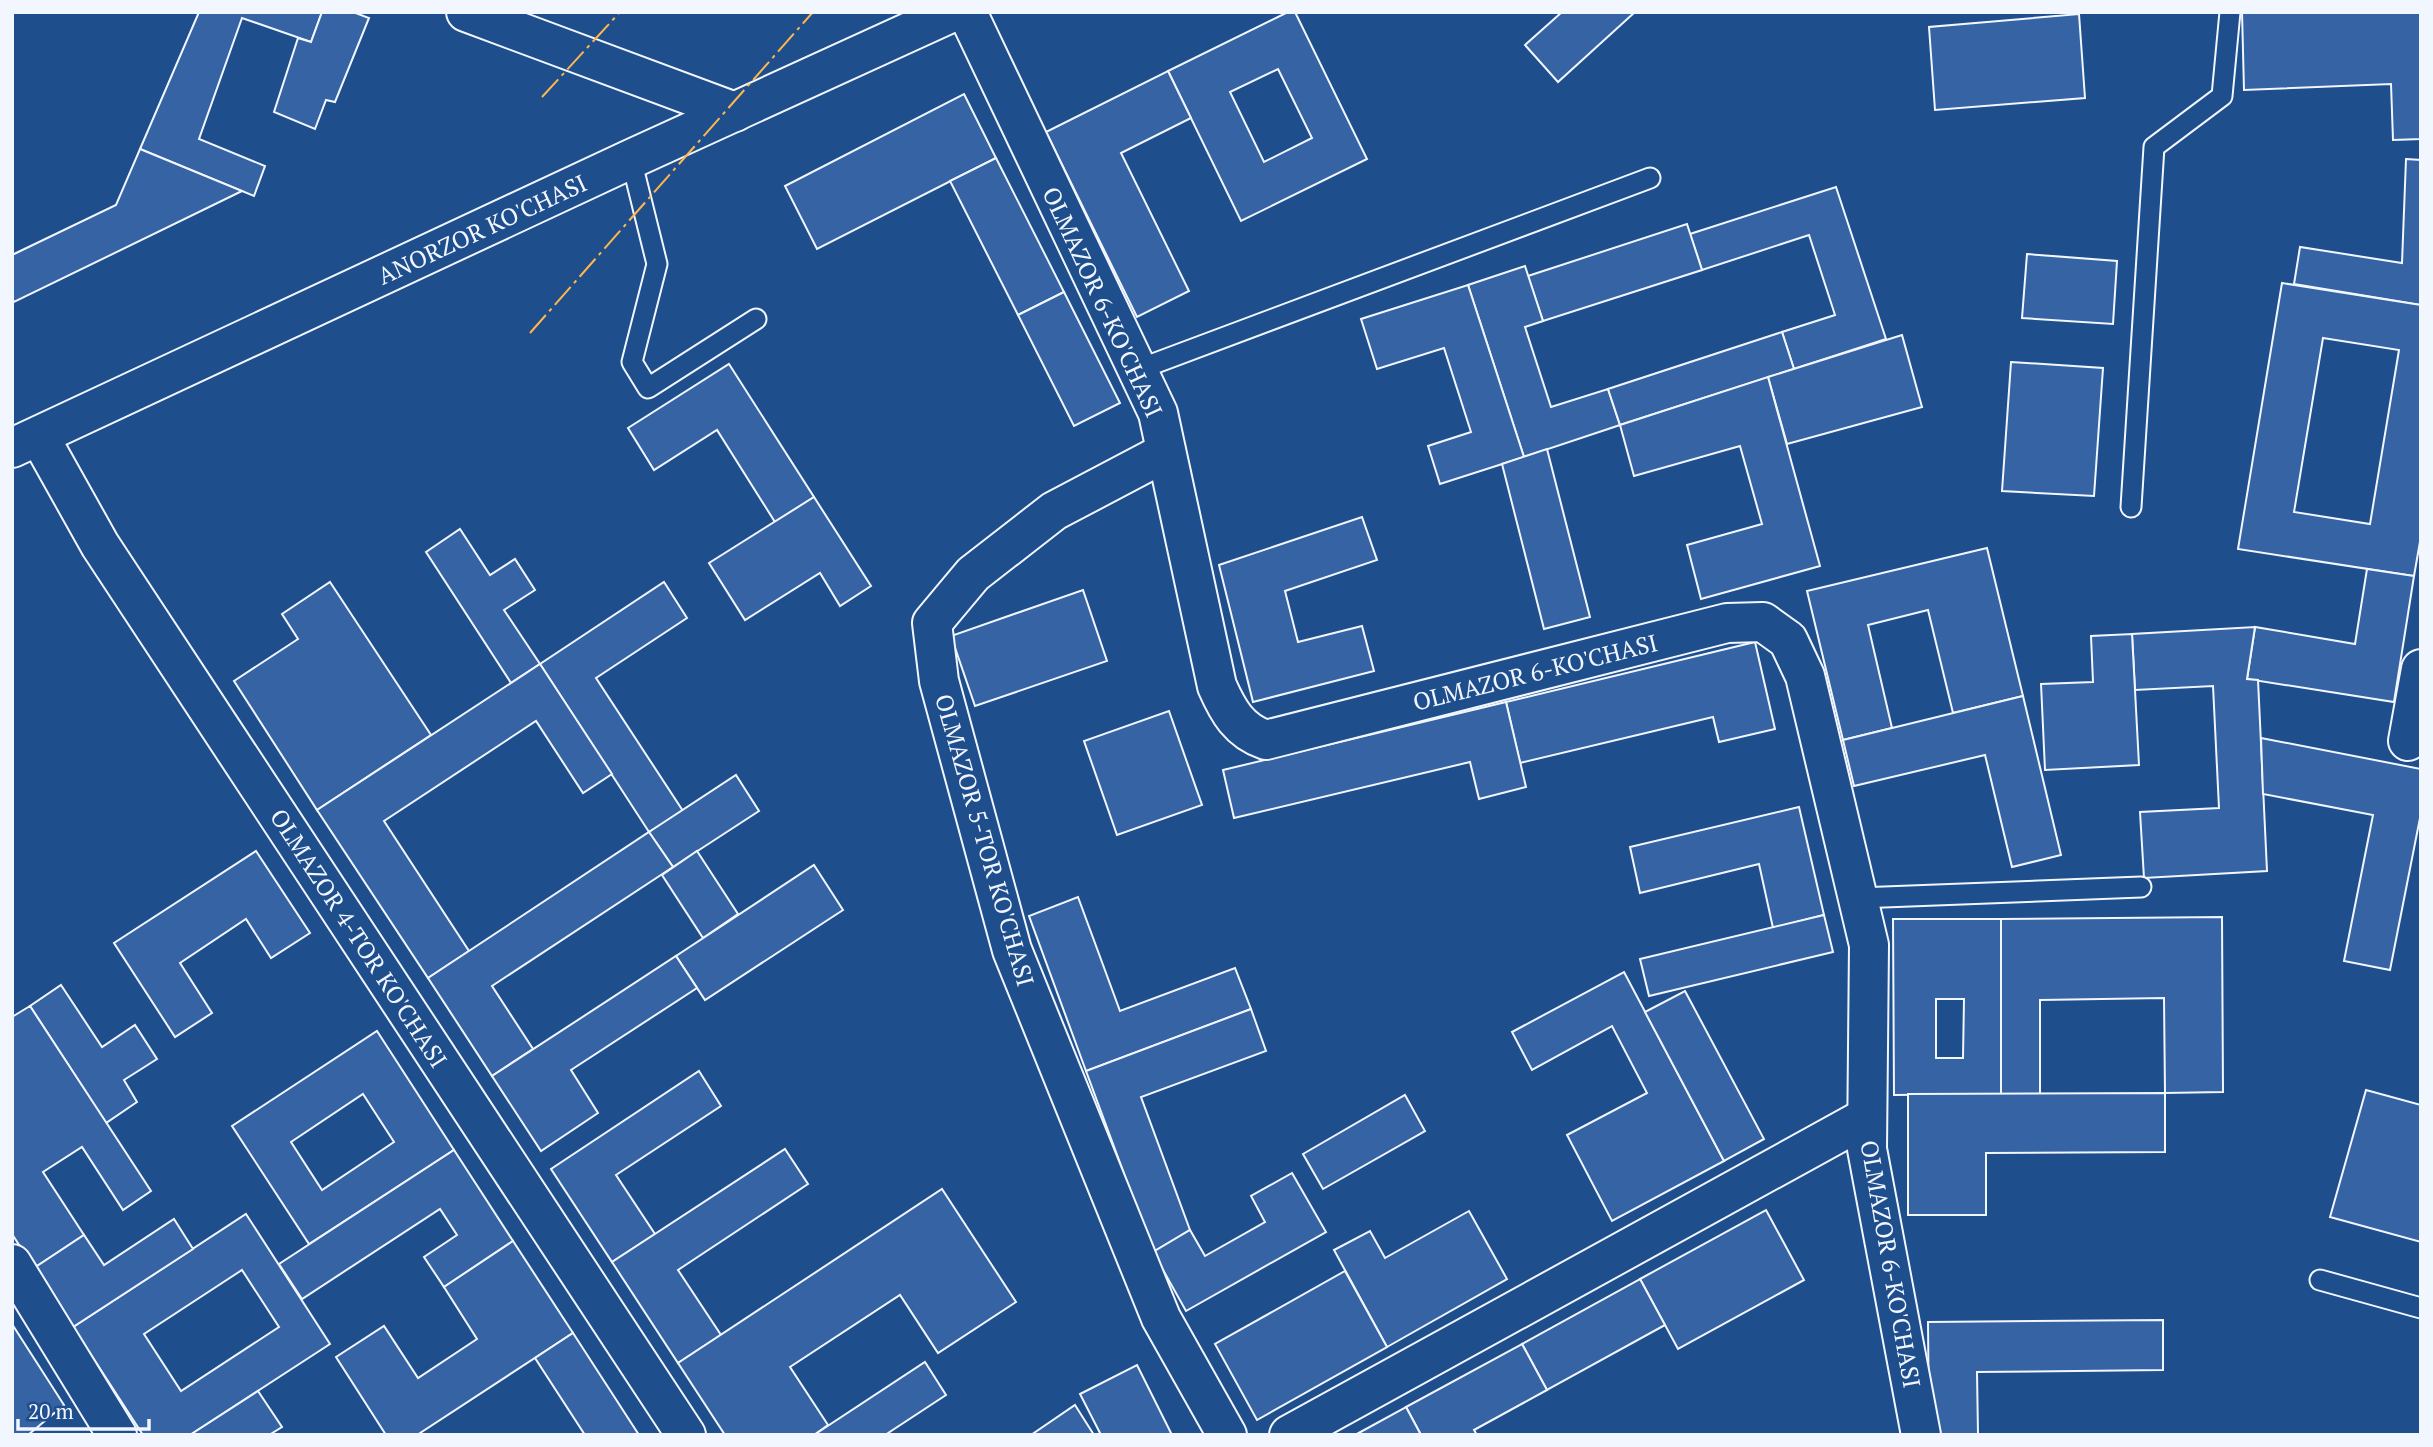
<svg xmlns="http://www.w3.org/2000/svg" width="2433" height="1447" font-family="'PT Serif',serif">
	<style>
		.building { fill: #3563a3; stroke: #f2f6ff; stroke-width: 2; fill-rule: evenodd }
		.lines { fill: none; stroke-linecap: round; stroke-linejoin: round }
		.lane-casing { stroke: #f2f6ff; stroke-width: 23 }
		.street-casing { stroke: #f2f6ff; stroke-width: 42 }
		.primary-casing { stroke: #f2f6ff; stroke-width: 42 }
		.lane { stroke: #1f4e8c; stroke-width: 19 }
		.street { stroke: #1f4e8c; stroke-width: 38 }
		.primary { stroke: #1f4e8c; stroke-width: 38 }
		.power { stroke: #ffb74d; stroke-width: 2; stroke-dasharray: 24 5 3.5 5; stroke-linecap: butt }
		.labels { text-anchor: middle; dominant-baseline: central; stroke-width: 5; stroke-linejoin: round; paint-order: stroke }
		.street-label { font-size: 24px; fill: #f2f6ff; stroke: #1f4e8c }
	</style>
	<rect width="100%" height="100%" fill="#1f4e8c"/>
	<!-- building -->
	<g class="building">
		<polygon points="199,12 322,12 311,42 242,18 199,139 265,166 254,196 140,149"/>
		<polygon points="322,12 353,12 369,18 335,102 326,100 315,129 274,112 298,38 311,42"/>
		<path d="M1288,12H1295L1367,159L1241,221L1168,71ZM1278,69L1312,138L1264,162L1230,92Z"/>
		<polygon points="1562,12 1635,12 1558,82 1525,45"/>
		<polygon points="2242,12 2421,12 2421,139 2393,140 2391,84 2244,90"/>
		<polygon points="2079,14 2085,98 1935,110 1929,27"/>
		<polygon points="1168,71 1191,118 1121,153 1189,291 1137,317 1046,132"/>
		<polygon points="964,94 996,158 817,249 785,186"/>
		<polygon points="140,149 242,191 14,302 12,297 12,255 116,205"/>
		<polygon points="996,158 1064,292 1018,315 950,181"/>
		<polygon points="2406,159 2421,160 2421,305 2294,284 2300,247 2402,263"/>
		<polygon points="1836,187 1886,339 1794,369 1782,332 1835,315 1809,235 1702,270 1690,234"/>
		<polygon points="1687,224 1702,270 1543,321 1528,276"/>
		<polygon points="2027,254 2117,261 2113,324 2022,318"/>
		<polygon points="1525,266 1543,321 1525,327 1551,407 1608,389 1620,425 1524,457 1468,285"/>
		<path d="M2282,283L2421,305V536L2414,576L2238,549ZM2323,338L2399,350L2370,524L2294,512Z"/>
		<polygon points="1468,285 1524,457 1440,484 1428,446 1471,432 1444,348 1377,369 1361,319"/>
		<polygon points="1064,292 1120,403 1074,426 1018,315"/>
		<polygon points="1782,332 1794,369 1620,425 1608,389"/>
		<polygon points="1902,335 1922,407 1787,444 1768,377"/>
		<polygon points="2011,362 2103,368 2094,496 2002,491"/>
		<polygon points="729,364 814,497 775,522 717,430 654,470 628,428"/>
		<polygon points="1768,377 1820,566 1701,599 1687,545 1762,524 1740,446 1634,476 1620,425"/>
		<polygon points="1547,449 1590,617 1544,629 1502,464"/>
		<polygon points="814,497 871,586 840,606 820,573 745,620 709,563"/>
		<polygon points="1362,517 1377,560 1285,591 1298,642 1362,626 1374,671 1253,702 1219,565"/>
		<polygon points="460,529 490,575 515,559 535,590 504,610 540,664 511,683 426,552"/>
		<polygon points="1987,548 2023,696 1953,713 1928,610 1868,625 1892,728 1843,740 1807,591"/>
		<polygon points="2367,569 2414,576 2394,702 2247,679 2255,627 2355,644"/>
		<polygon points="330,582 431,735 317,810 234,681 298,639 282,614"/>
		<polygon points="664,582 687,618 596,678 683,811 649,832 540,664"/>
		<polygon points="1083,590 1107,661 975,706 951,636"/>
		<polygon points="2255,627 2247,679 2258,680 2267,871 2144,878 2140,812 2219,808 2213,686 2135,690 2132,634"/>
		<polygon points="2132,634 2139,765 2045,770 2041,684 2093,682 2091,636"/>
		<polygon points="1755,642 1775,729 1719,742 1713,717 1520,763 1506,702"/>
		<polygon points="540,664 612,774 583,793 536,721 384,821 469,951 428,978 317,810"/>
		<polygon points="2023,696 2061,855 2012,867 1985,755 1854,786 1843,740"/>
		<polygon points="1506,702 1526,787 1479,799 1470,762 1234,818 1223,770"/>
		<polygon points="1169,711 1202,805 1117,835 1084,741"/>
		<polygon points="2261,738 2421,769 2421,813 2390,970 2344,961 2373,815 2263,794"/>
		<polygon points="736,775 759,811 673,867 649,832"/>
		<polygon points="1799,807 1824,915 1773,928 1759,864 1640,893 1630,847"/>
		<polygon points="649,832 673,867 492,986 533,1049 492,1076 428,978"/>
		<polygon points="256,851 310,933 271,958 246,919 180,963 212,1013 175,1037 114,943"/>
		<polygon points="697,851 738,914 703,938 662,875"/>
		<polygon points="814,865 843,910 705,1000 676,956"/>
		<polygon points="1078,897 1120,1011 1235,968 1251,1009 1086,1071 1029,916"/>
		<polygon points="1824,915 1833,952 1649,996 1640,959"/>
		<polygon points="2222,917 2223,1092 2165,1093 2164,998 2040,1000 2040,1094 2001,1094 2001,919"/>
		<path d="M1893,919H2001V1094L1894,1095ZM1936,999H1964L1963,1058H1936Z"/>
		<polygon points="676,956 697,988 571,1070 598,1113 541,1151 492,1076"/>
		<polygon points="1624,972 1724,1161 1612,1221 1567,1135 1647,1093 1612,1026 1532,1070 1512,1032"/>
		<polygon points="61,985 102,1047 135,1025 157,1059 124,1080 137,1102 106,1123 30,1006"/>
		<polygon points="1685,991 1764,1139 1724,1161 1645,1012"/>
		<polygon points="30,1006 151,1191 123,1210 82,1147 43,1172 84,1235 34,1268 12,1234 12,1017"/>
		<polygon points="1251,1009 1266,1051 1141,1097 1190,1230 1153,1252 1086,1071"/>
		<path d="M377,1031L454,1150L309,1244L232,1126ZM363,1094L394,1142L322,1190L291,1142Z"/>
		<polygon points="699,1071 721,1106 616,1175 655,1234 612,1262 551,1169"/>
		<polygon points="2366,1090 2421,1105 2421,1242 2330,1217"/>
		<polygon points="2165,1093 2165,1152 1986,1153 1986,1215 1908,1215 1908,1094"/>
		<polygon points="1405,1095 1425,1131 1323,1189 1303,1154"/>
		<polygon points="785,1149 808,1184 678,1270 721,1335 678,1363 612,1262"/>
		<polygon points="454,1150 513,1241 444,1287 424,1257 457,1235 440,1209 302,1299 279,1264"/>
		<polygon points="1292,1173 1326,1232 1186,1311 1153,1252 1190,1230 1205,1256 1265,1222 1251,1196"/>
		<polygon points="942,1189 1016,1302 938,1353 900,1295 790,1367 828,1425 814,1435 725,1435 678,1363"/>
		<polygon points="1766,1210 1804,1280 1678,1349 1640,1279"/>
		<polygon points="1469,1211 1507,1279 1387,1347 1334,1250 1370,1231 1385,1258"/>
		<path d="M246,1214L330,1344L190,1435H143L73,1327ZM242,1270L279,1327L181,1391L144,1334Z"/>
		<polygon points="174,1219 193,1249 73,1327 34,1268 84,1235 104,1265"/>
		<polygon points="513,1241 573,1333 417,1435 386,1435 336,1357 384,1326 418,1378 477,1339 444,1287"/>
		<polygon points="1345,1271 1387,1347 1257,1420 1215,1344"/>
		<polygon points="1640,1279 1665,1325 1547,1390 1522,1344"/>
		<polygon points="2163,1320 2163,1370 1977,1372 1978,1434 1929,1435 1928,1322"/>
		<polygon points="12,1324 64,1405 28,1435 12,1435"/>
		<polygon points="573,1333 639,1435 585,1435 535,1358"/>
		<polygon points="1522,1344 1547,1390 1474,1430 1477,1435 1421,1435 1406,1407"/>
		<polygon points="925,1362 946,1395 885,1435 814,1435"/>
		<polygon points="1137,1365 1172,1435 1101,1435 1080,1394"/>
		<polygon points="258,1391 282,1427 269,1435 190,1435"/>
		<polygon points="1075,1405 1094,1435 1031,1435"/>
		<polygon points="1406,1407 1421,1435 1355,1435"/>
	</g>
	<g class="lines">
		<!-- lane casing -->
		<g class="lane-casing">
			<g id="lane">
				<polyline points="631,159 657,264 632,362 648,388 756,319"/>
				<polyline points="1137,370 1650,178"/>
				<polyline points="2131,507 2154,147 2222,96 2230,12"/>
				<polyline points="1858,898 2141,887"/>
				<polyline points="2320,1280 2421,1308"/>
			</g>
		</g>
		<!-- street casing -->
		<g class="street-casing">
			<g id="street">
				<polyline points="466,12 735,112"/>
				<path d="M967,12L1158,413L1217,686C1228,711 1239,731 1266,740L1727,623L1763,622L1788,640L1805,676L1869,945L1867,1149L1921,1435"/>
				<polyline points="39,436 100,545 686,1435"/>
				<polyline points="1166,452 1054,511 973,574 932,623 939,681 1012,950 1161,1318 1227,1435"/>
				<polyline points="2408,741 2421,669"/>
				<polyline points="12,1264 117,1435"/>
				<polyline points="1289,1435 1867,1117"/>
			</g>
		</g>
		<!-- primary casing -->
		<g class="primary-casing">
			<polyline id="primary" points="12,448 631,159 953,12"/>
		</g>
		<!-- lane -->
		<use href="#lane" class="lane"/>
		<!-- street -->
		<use href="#street" class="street"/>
		<!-- primary -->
		<use href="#primary" class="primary"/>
		<!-- power -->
		<g class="power">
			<polyline points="542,97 620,12"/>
			<polyline points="530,333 813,12"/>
		</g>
	</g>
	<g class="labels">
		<!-- street labels -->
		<g class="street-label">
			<text transform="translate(482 229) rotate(-25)">ANORZOR KO'CHASI</text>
			<text transform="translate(1103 302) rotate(65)">OLMAZOR 6-KO'CHASI</text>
			<text transform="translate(1535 672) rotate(-14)">OLMAZOR 6-KO'CHASI</text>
			<text transform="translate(985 840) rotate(74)">OLMAZOR 5-TOR KO'CHASI</text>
			<text transform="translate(359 938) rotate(57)">OLMAZOR 4-TOR KO'CHASI</text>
			<text transform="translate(1891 1264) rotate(80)">OLMAZOR 6-KO'CHASI</text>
		</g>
	</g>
	<!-- border -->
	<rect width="2433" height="1447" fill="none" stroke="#f2f6ff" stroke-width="28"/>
	<!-- scale -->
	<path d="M18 1419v10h131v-10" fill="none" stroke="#f2f6ff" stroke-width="3.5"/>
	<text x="28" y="1419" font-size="21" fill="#f2f6ff" stroke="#1f4e8c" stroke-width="5" paint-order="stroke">20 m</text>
</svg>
